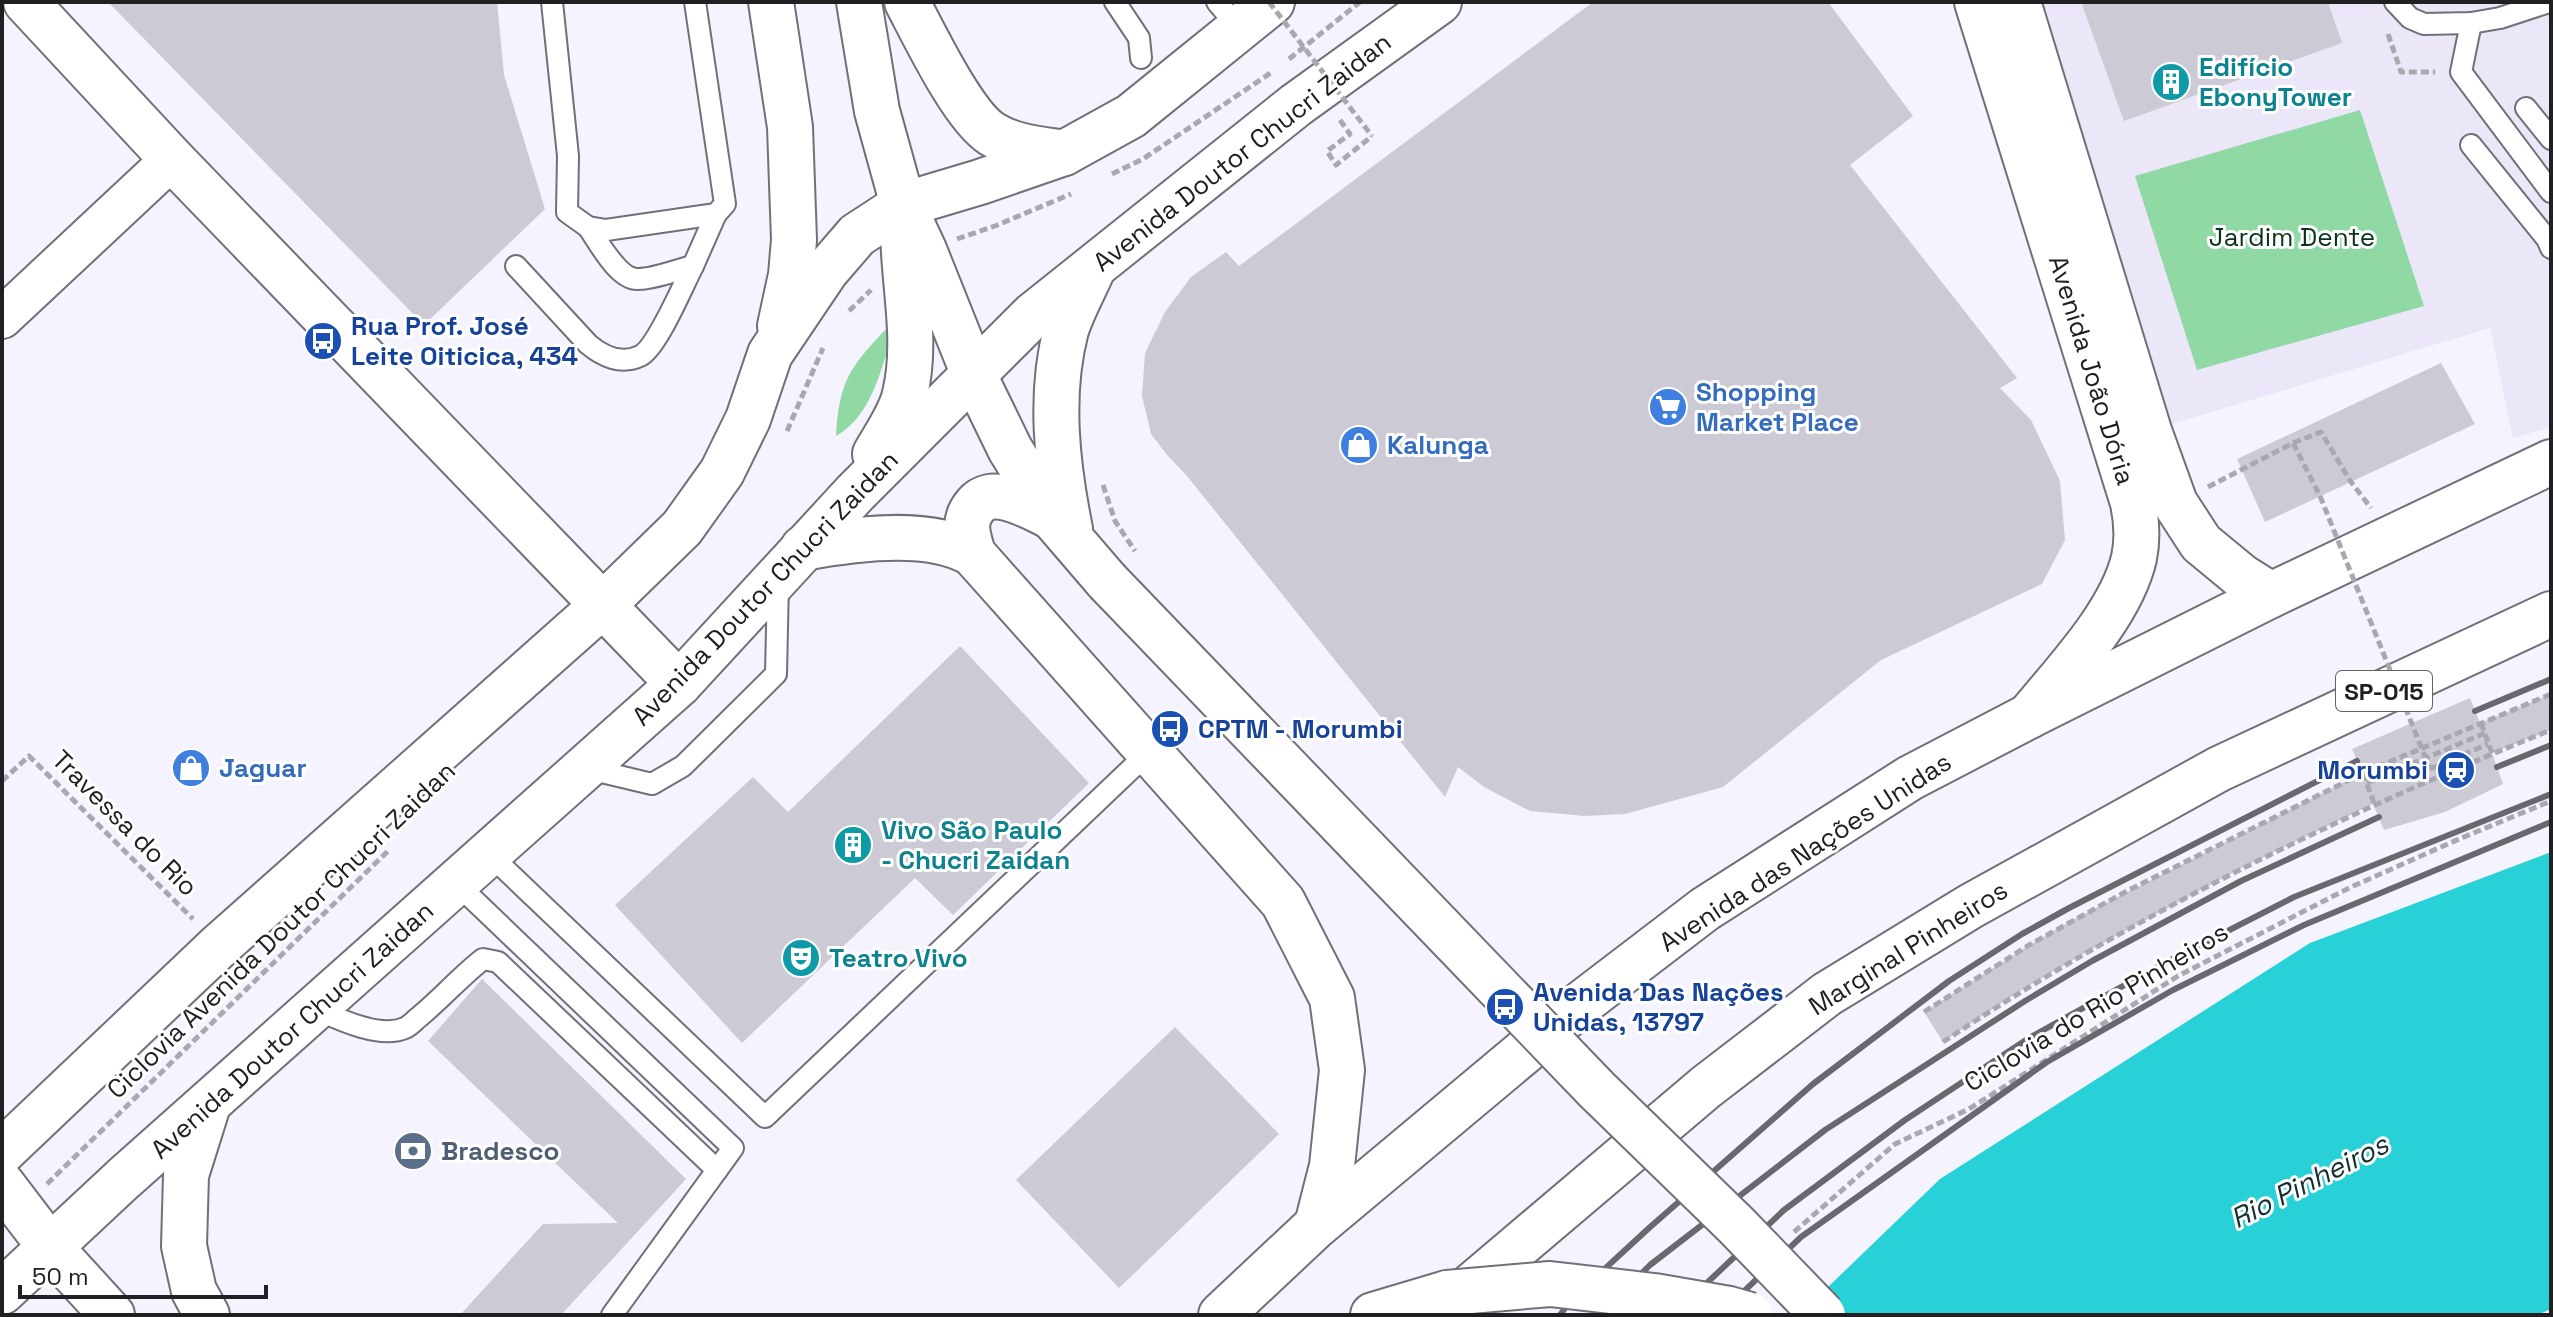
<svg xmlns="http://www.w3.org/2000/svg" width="2553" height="1317" font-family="'Space Grotesk',sans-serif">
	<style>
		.built { fill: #ebe7f9 }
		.green { fill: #90d9a5 }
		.water { fill: #28d1d8 }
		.building { fill: #cccad4 }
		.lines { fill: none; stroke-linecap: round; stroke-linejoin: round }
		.lane-casing { stroke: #716f78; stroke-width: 24 }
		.street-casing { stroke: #716f78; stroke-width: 44 }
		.secondary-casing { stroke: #716f78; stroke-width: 48 }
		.primary-casing { stroke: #716f78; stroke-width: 48 }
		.highway-casing { stroke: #716f78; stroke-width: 48 }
		.path { stroke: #a9a8b0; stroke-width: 5; stroke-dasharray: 8 4; stroke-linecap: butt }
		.lane { stroke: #fff; stroke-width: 20 }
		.street { stroke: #fff; stroke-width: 40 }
		.secondary { stroke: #fff; stroke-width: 44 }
		.primary { stroke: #fff; stroke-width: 44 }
		.highway { stroke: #fff; stroke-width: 44 }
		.rail { stroke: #69686e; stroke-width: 6 }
		.primary-bridge-casing { stroke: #716f78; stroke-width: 48; stroke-linecap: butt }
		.highway-bridge-casing { stroke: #716f78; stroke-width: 48; stroke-linecap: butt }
		.path-bridge { stroke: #a9a8b0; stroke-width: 5; stroke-dasharray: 8 4; stroke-linecap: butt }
		.primary-bridge { stroke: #fff; stroke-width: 44 }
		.highway-bridge { stroke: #fff; stroke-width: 44 }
		.labels { text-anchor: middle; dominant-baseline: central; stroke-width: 6; stroke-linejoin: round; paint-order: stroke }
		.shield { fill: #fff; stroke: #636365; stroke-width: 2 }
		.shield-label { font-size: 24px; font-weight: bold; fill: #202023 }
		.culture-label { font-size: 26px; font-weight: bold; fill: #0d838f; stroke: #fff; text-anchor: start }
		.street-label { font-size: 26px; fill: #202023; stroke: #fff }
		.park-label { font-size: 26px; fill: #0a321a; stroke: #fff }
		.transit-label { font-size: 26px; font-weight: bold; fill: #164399; stroke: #fff; text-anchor: start }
		.shop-label { font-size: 26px; font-weight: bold; fill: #366cbe; stroke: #fff; text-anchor: start }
		.service-label { font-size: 26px; font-weight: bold; fill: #4e5e75; stroke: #fff; text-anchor: start }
		.water-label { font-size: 28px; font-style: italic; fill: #152e30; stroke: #fff }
	</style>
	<rect width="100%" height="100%" fill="#f5f3fe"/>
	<!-- built -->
	<polygon class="built" points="2014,2 2551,2 2551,427 2513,438 2490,328 2152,430"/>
	<!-- green -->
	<g class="green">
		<polygon points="2360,110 2424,306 2197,370 2135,176"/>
		<path d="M887,328L893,332C881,369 872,416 836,436C839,381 850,367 887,328Z"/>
	</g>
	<!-- water -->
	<polygon class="water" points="2551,852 2551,1309 2537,1315 1799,1315 1940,1179 2310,943"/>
	<!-- building -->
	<g class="building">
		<polygon points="108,2 497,2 504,75 545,209 424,325"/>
		<polygon points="1593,2 1828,2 1913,116 1850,165 2017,378 2000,388 2031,420 2060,481 2065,540 2042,584 1881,660 1723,787 1625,814 1585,816 1530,811 1484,787 1458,767 1445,797 1187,476 1168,456 1151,434 1142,396 1145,353 1165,312 1191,277 1226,252 1239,266"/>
		<polygon points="2081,2 2328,2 2342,43 2124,121"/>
		<polygon points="2441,363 2475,424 2265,522 2237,459"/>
		<polygon points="960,646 1089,783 953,915 915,878 742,1043 615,905 753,777 788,812"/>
		<polygon points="2551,694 2551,730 2492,753 2503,784 2445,812 2384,830 2373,804 2236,871 2087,952 2020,991 1943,1042 1924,1012 2029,945 2074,919 2362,773 2352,749 2470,698 2480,723"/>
		<polygon points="482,979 686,1179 561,1315 460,1315 543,1224 618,1223 428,1041"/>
		<polygon points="1175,1027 1279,1134 1119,1288 1016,1180"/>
	</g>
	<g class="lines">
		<!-- lane casing -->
		<g class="lane-casing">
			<g id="lane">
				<polyline points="552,2 568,156 567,212 588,227 606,230 716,214 725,204 695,2"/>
				<polyline points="1115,2 1139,38 1141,58"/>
				<polyline points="1217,2 1239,28"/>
				<polyline points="2395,2 2410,18 2424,24 2471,23 2500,18 2549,2"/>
				<polyline points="2471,23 2461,72 2551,192"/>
				<polyline points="2526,108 2551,139"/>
				<polyline points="2471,145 2547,239 2551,248"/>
				<path d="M588,227C598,241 618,280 638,279C655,279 676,270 693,266L716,214"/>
				<path d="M516,266L588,344C602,356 621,365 640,356C657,348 683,285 693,266"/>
				<polyline points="585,768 652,784 683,766 776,674 778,582"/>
				<polyline points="489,854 765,1117 1150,751"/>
				<polyline points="456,883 733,1148 612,1315"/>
				<path d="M316,1009C338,1019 380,1039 405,1028C410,1026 415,1020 419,1017C442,998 460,977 483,959L498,962L717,1170"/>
			</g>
		</g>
		<!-- street casing -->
		<g class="street-casing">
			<polyline id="street" points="2,318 172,159"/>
		</g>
		<!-- secondary casing -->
		<g class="secondary-casing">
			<polyline id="secondary" points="26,2 172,159 679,684"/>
		</g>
		<!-- primary casing -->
		<g class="primary-casing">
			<g id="primary">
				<polyline points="771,2 790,127 794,240 791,275 780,326"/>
				<polyline points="859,2 877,111 903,205 924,250 974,375 1010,449 1052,517 1107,581"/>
				<path d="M907,2C924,34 963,116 992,134C1013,147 1040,149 1064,153"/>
				<path d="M1977,2L2133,503C2137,522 2138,539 2134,558C2121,614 2065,672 2029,716"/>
				<polyline points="2018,2 2149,431 2175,503 2201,543 2241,576 2271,595"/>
				<path d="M875,454C885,436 901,414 905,394C918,339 903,283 903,227"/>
				<path d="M1070,529C1057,465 1049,395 1066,330C1072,311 1083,291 1091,273"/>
				<path d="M803,548C851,539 930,528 973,554L1283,902L1332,998L1342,1070L1332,1166L1317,1225"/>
				<path d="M973,554C968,535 962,522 975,506C993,483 1032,508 1052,517"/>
				<polyline points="2,1152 219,946 603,605 682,528 722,472 748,419 770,354 826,271 857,235 903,205 980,182 1064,153 1131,116 1272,2"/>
				<polyline points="2,1184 50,1247 112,1315"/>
				<polyline points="2,1292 123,1179 679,684 855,493 1033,315 1296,105 1439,2"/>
			</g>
		</g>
		<!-- highway casing -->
		<g class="highway-casing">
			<g id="highway">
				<polyline points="207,1315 194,1291 184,1246 186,1175 208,1105"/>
				<polyline points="1221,1315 1317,1225 1537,1041 1582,1003 1705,909 1910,778 2029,716 2271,595 2551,462"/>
				<polyline points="1373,1315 1447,1293"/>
				<polyline points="1437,1315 1706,1087 1827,994 1971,906 2219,769 2551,614"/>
			</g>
		</g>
		<!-- path -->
		<g class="path">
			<polyline points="2388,34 2401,72 2435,72"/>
			<polyline points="1289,59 1360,2"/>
			<polyline points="1340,120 1350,134 1327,151 1336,165 1372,136"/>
			<polyline points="1112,174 1143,159 1272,72"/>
			<polyline points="957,239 995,226 1071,194"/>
			<polyline points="849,311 871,290"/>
			<polyline points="787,431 823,348"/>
			<polyline points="2293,443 2320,496"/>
			<polyline points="1103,485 1115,521 1135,551"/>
			<polyline points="2208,487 2293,443 2321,432 2351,482 2371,508"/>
			<polyline points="2481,723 2492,753"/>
			<polyline points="2430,769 2488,744"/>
			<polyline points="2363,773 2374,803"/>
			<polyline points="2,781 29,756 193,919"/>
			<polyline points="2367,783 2485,733"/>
			<polyline points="1924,1012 2029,945 2127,891 2363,773 2551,694"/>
			<path d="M1943,1042C2134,915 2339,815 2551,730"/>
			<polyline points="47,1184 389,850"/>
			<polyline points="1794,1232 1895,1144 1969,1109 2178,976 2349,888 2459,839 2551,801"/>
		</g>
		<!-- lane -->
		<use href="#lane" class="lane"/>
		<!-- street -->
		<use href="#street" class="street"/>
		<!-- secondary -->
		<use href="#secondary" class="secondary"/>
		<!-- primary -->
		<use href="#primary" class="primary"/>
		<!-- highway -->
		<use href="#highway" class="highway"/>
		<!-- rail -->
		<g class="rail">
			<polyline points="2475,711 2551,679"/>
			<polyline points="2497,767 2551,745"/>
			<polyline points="1560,1315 1572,1299 1649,1228 1813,1084 1949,981 2022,934 2069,908 2357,761"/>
			<polyline points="1600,1315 1650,1265 1825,1130 2025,1001 2092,961 2241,881 2379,817"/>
			<polyline points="1673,1315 1784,1210 1905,1120 2029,1038 2159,966 2294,897 2551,794"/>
			<polyline points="1719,1315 1801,1237 2047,1062 2173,990 2304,925 2551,822"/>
		</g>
		<!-- primary-bridge casing -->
		<g class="primary-bridge-casing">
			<polyline id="primary-bridge" points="1107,581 1597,1090 1736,1225 1823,1315"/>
		</g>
		<!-- highway-bridge casing -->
		<g class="highway-bridge-casing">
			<polyline id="highway-bridge" points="1447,1293 1550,1284 1654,1296 1729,1309 1750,1315"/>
		</g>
		<!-- path-bridge -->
		<g class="path-bridge">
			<polyline points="1269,2 1372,136"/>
			<polyline points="2320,496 2430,769"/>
		</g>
		<!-- primary-bridge -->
		<use href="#primary-bridge" class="primary-bridge"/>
		<!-- highway-bridge -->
		<use href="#highway-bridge" class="highway-bridge"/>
	</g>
	<!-- icons -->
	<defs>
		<g id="building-disc" transform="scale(2)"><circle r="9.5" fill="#0f9aa8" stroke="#fff"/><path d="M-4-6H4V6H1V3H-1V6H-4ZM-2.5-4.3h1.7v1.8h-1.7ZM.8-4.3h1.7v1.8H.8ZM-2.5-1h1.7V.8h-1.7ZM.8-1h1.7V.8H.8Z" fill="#fff"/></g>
		<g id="bus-disc" transform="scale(2)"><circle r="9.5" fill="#1a4fb4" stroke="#fff"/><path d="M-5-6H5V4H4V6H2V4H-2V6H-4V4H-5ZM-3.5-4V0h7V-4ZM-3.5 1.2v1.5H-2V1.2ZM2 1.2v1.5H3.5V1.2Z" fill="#fff"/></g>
		<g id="supermarket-disc" transform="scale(2)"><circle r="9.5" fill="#3f7fe0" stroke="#fff"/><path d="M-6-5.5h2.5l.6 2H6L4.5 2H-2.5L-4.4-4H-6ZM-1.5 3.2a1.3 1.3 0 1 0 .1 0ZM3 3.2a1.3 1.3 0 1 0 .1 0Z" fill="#fff"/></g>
		<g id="shop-disc" transform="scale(2)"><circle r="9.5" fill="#3f7fe0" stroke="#fff"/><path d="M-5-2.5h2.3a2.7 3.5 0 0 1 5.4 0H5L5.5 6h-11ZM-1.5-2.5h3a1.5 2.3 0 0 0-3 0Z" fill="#fff"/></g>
		<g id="station-disc" transform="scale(2)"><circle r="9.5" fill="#1a4fb4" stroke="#fff"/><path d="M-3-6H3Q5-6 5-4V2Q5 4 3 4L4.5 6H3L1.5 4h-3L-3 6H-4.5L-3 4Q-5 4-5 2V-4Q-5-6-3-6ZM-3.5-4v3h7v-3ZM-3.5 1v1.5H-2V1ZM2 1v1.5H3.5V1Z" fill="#fff"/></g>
		<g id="theatre-disc" transform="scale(2)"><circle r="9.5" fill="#0f9aa8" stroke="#fff"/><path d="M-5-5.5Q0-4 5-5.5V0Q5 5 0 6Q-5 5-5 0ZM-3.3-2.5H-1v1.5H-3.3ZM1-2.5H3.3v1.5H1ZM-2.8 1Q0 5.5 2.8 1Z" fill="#fff"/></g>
		<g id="bank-disc" transform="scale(2)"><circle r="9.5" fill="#5c6f8a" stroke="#fff"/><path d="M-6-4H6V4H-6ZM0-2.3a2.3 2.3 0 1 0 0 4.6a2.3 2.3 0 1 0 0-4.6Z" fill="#fff"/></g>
	</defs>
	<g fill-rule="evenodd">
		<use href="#building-disc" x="2171" y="82"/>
		<use href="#bus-disc" x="323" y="341"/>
		<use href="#supermarket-disc" x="1668" y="407"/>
		<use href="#shop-disc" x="1359" y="445"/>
		<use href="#bus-disc" x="1170" y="729"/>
		<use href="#shop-disc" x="191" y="768"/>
		<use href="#station-disc" x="2456" y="770"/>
		<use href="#building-disc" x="853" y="845"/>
		<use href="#theatre-disc" x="801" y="958"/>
		<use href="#bus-disc" x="1505" y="1007"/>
		<use href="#bank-disc" x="413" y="1151"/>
	</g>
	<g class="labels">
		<!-- shield labels -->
		<rect class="shield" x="2336" y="671" width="96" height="40" rx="6"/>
		<g class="shield-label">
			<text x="2384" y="691">SP-015</text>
		</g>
		<!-- culture labels -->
		<g class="culture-label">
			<text x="2199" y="67">Edifício<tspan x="2199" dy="30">EbonyTower</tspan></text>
			<text x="881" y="830">Vivo São Paulo<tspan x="881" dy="30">- Chucri Zaidan</tspan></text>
			<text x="829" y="958">Teatro Vivo</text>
		</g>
		<!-- street labels -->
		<g class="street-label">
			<text transform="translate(1242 152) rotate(-38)">Avenida Doutor Chucri Zaidan</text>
			<text transform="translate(2092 370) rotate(73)">Avenida João Dória</text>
			<text transform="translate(765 588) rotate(-46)">Avenida Doutor Chucri Zaidan</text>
			<text transform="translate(125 823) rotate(45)">Travessa do Rio</text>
			<text transform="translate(1805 852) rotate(-33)">Avenida das Nações Unidas</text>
			<text transform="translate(281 930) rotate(-44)">Ciclovia Avenida Doutor Chucri Zaidan</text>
			<text transform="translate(1908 948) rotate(-32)">Marginal Pinheiros</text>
			<text transform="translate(2096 1007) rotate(-31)">Ciclovia do Rio Pinheiros</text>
			<text transform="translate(292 1030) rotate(-42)">Avenida Doutor Chucri Zaidan</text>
		</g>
		<!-- park labels -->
		<g class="park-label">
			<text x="2292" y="237">Jardim Dente</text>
		</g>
		<!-- transit labels -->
		<g class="transit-label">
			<text x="351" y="326">Rua Prof. José<tspan x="351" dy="30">Leite Oiticica, 434</tspan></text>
			<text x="1198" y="729">CPTM - Morumbi</text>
			<text x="2428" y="770" text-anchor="end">Morumbi</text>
			<text x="1533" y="992">Avenida Das Nações<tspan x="1533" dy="30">Unidas, 13797</tspan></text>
		</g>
		<!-- shop labels -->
		<g class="shop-label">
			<text x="1696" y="392">Shopping<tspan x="1696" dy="30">Market Place</tspan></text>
			<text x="1387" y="445">Kalunga</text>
			<text x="219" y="768">Jaguar</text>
		</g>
		<!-- service labels -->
		<g class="service-label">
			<text x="441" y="1151">Bradesco</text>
		</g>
		<!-- water labels -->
		<g class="water-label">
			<text transform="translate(2309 1181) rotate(-27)">Rio Pinheiros</text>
		</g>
	</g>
	<!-- border -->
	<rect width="2553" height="1317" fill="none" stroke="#202023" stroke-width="8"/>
	<!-- scale -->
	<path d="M20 1285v12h246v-12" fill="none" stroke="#202023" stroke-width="4"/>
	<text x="32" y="1285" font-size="24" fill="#202023" stroke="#ffffff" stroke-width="6" paint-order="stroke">50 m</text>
</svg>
